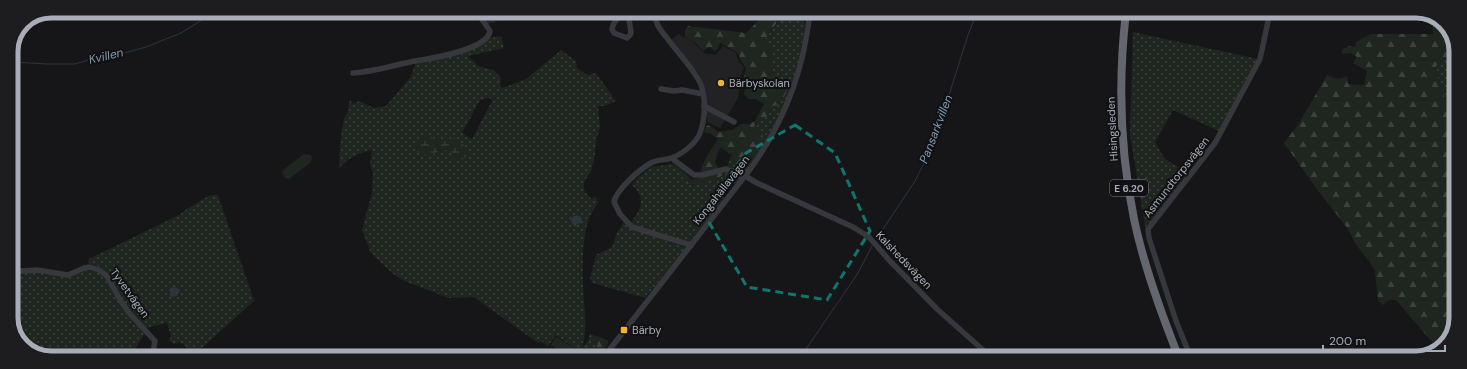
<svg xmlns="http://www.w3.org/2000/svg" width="1467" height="369" font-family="'DM Sans',sans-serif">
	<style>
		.built { fill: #222225 }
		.grass { fill: url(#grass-dots); fill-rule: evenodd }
		.forest { fill: url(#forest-firs) }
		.wetland { fill: url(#wetland-marsh) }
		.garden { fill: #1e261f }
		.water { fill: #2c353c }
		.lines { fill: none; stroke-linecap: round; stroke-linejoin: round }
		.stream { stroke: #2c353c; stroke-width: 1 }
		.minor { stroke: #37383d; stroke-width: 5.5 }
		.highway { stroke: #63666e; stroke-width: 8 }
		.marked { fill: none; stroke: #0f766e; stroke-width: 3; stroke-dasharray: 8 5; stroke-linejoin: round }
		.poi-dot { fill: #f2b134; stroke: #111113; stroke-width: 1.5 }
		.labels { text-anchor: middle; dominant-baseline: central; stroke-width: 4; stroke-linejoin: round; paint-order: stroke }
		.shield { fill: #111113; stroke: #7b7e86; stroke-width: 1 }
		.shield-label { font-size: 10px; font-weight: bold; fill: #a8adb8 }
		.poi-label { font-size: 11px; fill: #a8adb8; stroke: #111113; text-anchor: start }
		.street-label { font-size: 11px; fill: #a8adb8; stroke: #111113 }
		.water-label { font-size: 12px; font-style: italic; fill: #7f9bb3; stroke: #111113 }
		.rim { fill: none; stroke: #a8adb8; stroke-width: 5 }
	</style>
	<defs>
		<pattern id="grass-dots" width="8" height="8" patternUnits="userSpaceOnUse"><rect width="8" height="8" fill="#1e261f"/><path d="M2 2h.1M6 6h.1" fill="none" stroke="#3c433d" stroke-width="1.8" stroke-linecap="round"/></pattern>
		<pattern id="forest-firs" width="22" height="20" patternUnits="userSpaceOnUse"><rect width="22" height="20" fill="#1e261f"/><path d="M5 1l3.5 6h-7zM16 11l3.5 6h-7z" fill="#3c433d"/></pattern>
		<pattern id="wetland-marsh" width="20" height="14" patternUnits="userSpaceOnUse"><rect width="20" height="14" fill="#1e261f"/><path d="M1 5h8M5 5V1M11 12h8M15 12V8" fill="none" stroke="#3c433d"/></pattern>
	</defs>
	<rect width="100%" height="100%" fill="#161618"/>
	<!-- built -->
	<polygon class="built" points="678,34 693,42 704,53 716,55 723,46 736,53 738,61 744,67 741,74 738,98 720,128 707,122 706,92 699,74 671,40"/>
	<!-- grass -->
	<g class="grass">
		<polygon points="479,11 525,11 524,16 508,16 488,24"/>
		<polygon points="763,11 803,11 801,15 805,24 804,35 796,74 785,104 769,138 743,175 742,175 727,167 730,159 732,160 739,158 743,165 753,128 757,122 769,115 770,107 781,85 777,81 771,76 773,62 763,42 782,16 765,16"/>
		<polygon points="1133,32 1258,59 1219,131 1173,110 1155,142 1165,159 1188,173 1157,214 1145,227 1130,134"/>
		<path d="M501,36L504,48L468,56L478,66L493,70L500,76L501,81L500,85L502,88L526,79L561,50L576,61L577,68L587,75L596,73L616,101L604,106H598L600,127L596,141L595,155L591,171L584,182V190L591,199L595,196L598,202C595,208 590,215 588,221C583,237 582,266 583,283C583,305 589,326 582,348L588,341H594L598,344L592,356L593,358L570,357L574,353L580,349H576L556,335L548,346L541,341L538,343L474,297L449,298L404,281L392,273L371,253L362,230L372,193L373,173L370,165L372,150C359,153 347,158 339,169L340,145L342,131L344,119L347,114L350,100L353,104L359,101L374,108L386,106L410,78L416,63L447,58L462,53L489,38ZM490,98L492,101L472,139L462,133L480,100ZM427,136L441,141L466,157L453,154L451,151C445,149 442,150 437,152Z"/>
		<polygon points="1452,42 1454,43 1456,46 1456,104 1445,99 1443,91 1435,70 1436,66 1444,60 1449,53"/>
		<path d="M672,164L676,166L686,174L682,175L692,185L720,177L728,172L740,179C734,187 723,186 724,198L690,243L630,224C641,209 647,199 632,185L637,178L652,167Z"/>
		<path d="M210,195H218L254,301L194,355L183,344L179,342L175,344L169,341L171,336L167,323L145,328C139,320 131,313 125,304C114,286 112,267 89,264L88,262L89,259L179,215L187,209Z"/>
		<polygon points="624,222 628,227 633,229 687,248 645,298 593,283 590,279 596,255 612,247 617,233"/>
		<polygon points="86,270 95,271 104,276 119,303 145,333 130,357 43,357 21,344 11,323 11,276 33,271 61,276"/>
	</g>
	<!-- forest -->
	<g class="forest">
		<path d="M1421,12H1424L1446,25L1454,43L1452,42L1449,53L1444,60L1436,66L1435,70L1443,91L1445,99L1456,104L1455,326L1442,348L1418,357L1433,343L1396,300H1389L1383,305L1378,301L1375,271L1370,262L1356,245L1348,229L1319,192L1284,143L1299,123L1327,75C1335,79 1339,80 1347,76L1348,84L1364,85L1367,71L1353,63L1357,57L1351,53L1342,54V49L1350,46L1355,47L1356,42L1371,34H1433V25Z"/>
		<path d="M782,15L763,42L771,49L773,62L771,76C776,80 780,85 785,87L787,91L780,104L770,107L769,115L757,122L753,128L762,131L763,143L749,163L745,162L743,165L740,164L741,161L739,158L734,161L730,159L732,153L729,154L721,147L717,154L715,163L719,169L727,172C716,181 698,187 685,183L681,175L686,174L692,180L700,178C701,161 710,153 718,139L711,134L704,132L705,128L708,125L719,132L728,130H733L741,124H749L755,121L764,104L756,99H749L744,94V91L748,87L747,81L744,76L746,68L740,59L739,54L721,43H719L718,49L715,51L709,47L703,51L697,44L685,37V30L688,26L746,33L762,17Z"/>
		<polygon points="590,334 608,340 608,344 598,358 592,357 598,344 594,341 588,341"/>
	</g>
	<!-- wetland -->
	<path class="wetland" d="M427,136L441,141C456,135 461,139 468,153L466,157L457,161L453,158L451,151C435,145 433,164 417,152V144L423,137Z"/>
	<!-- garden -->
	<g class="garden">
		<polygon points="304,154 311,155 312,159 310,163 289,179 285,178 282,173 283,170"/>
		<polygon points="557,337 574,348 570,356 568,357 551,345 555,338"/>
	</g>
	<!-- water -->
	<g class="water">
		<polygon points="576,215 581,217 582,220 580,224 578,223 576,226 574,226 570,219"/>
		<polygon points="175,287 180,290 177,296 170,297 170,288"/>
	</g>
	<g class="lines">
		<!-- stream -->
		<g class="stream">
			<polyline points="11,62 48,64 75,64 99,57 114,56 146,47 181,33 216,11"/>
			<polyline points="877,238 915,181 931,149 944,111 968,35 977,12"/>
			<polyline points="800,358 858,273 872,246"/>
		</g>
		<!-- minor -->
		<g class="minor">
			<path d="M654,11C655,23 660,30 667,38C676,51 696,71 701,85C706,98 705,117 701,130C698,143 680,156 668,159C662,160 656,160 651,163C640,169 616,190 614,202L620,214L632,227L684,243L691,246"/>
			<path d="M628,12L631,33L630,35L627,38L614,33L612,29C614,19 621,15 630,11"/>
			<path d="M353,73C372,72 391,66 410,62C427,59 487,51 490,31L476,11"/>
			<polyline points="661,89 674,91 682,90 703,94"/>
			<polyline points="704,106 734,122"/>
			<polyline points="674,157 674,160 694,175 702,175 726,169 743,178"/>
			<polyline points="745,176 757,183 853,227 869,237 889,260 937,309 992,358"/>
			<path d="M11,274L22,271L37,270L68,275L84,268L90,267L99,270L107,276L120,300L130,314L155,341C155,343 154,345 154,347C153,357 162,357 168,357"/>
			<path d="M603,358L745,176C782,128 804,72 810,11"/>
			<polyline points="1191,358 1176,321 1149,238 1148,229 1215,143 1260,59 1270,12"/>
		</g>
		<!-- highway -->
		<path class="highway" d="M1126,12C1118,81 1120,151 1134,219C1144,267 1161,313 1179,358"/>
	</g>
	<!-- marked area -->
	<path class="marked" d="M795,125L835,153L870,231L827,300L747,287L703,212L746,153Z"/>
	<!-- markers -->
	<g class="poi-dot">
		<circle cx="721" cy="83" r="4"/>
		<rect x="620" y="326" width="8" height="8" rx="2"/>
	</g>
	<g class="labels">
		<!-- shield labels -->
		<rect class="shield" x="1110" y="180" width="38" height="16" rx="3"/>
		<g class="shield-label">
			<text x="1129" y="188">E 6.20</text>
		</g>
		<!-- poi labels -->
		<g class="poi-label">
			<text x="729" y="83">Bärbyskolan</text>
			<text x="632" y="330">Bärby</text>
		</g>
		<!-- street labels -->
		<g class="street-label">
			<text transform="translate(1112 129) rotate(-93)">Hisingsleden</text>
			<text transform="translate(1176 177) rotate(-52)">Asmundtorpsvägen</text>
			<text transform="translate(721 190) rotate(-52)">Kongahällavägen</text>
			<text transform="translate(904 260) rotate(46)">Kalshedsvägen</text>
			<text transform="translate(130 293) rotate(54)">Tyvetvägen</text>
		</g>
		<!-- water labels -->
		<g class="water-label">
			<text transform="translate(106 56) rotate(-13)">Kvillen</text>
			<text transform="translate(936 129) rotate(-69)">Pansarkvillen</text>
		</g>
	</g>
	<!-- crop -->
	<path d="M0 0H1467V369H0ZM51 18H1416A33 33 0 0 1 1449 51V318A33 33 0 0 1 1416 351H51A33 33 0 0 1 18 318V51A33 33 0 0 1 51 18Z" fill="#1d1d20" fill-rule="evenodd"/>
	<path class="rim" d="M51 18H1416A33 33 0 0 1 1449 51V318A33 33 0 0 1 1416 351H51A33 33 0 0 1 18 318V51A33 33 0 0 1 51 18Z"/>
	<!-- scale -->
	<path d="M1323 345v6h122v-6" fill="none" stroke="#a8adb8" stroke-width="2"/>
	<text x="1329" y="345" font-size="12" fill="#a8adb8" stroke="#111113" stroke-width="3" paint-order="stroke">200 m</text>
</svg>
